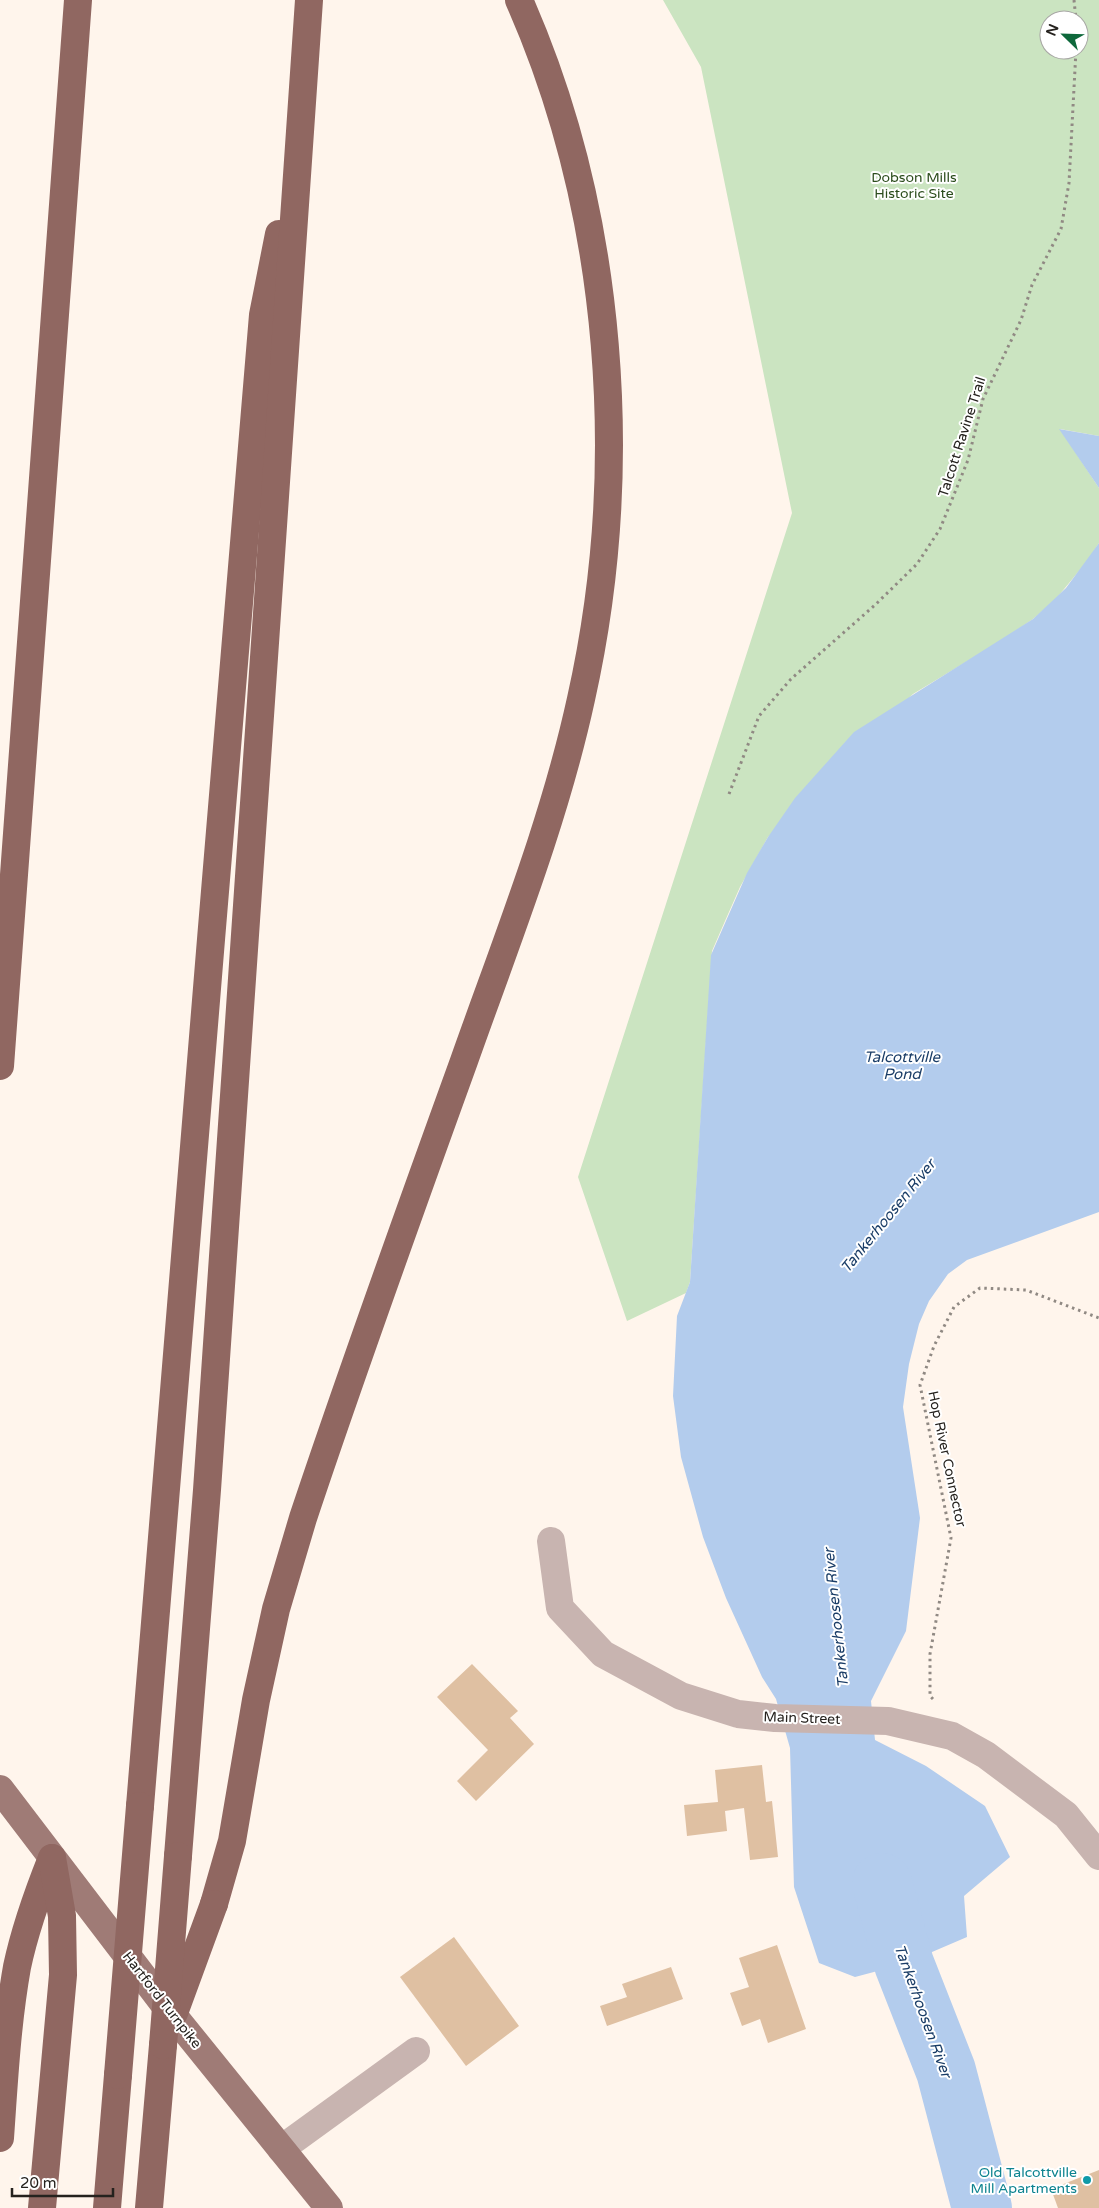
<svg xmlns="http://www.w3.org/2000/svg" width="1099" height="2208" font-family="'Varela Round',sans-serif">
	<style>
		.green { fill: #cbe4c1; fill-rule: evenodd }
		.water { fill: #b3cced }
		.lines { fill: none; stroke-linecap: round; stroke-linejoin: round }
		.river { stroke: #b3cced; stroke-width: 60 }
		.building { fill: #dfc0a2 }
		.path { stroke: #908983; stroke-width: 3; stroke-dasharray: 2.5 4; stroke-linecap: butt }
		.minor { stroke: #c8b4b0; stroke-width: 28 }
		.major { stroke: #9f7b76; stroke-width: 28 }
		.highway { stroke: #906761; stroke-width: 28 }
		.highway-bridge { stroke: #906761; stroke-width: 28 }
		.culture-dot { fill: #0f9aa8; stroke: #fff; stroke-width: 2 }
		.labels { text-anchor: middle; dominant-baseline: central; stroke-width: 4; stroke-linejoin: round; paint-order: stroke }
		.park-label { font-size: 14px; fill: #2b4c1c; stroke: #fff }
		.street-label { font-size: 14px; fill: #25221e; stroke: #fff }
		.culture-label { font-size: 14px; fill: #0d838f; stroke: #fff; text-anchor: end }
		.water-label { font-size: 15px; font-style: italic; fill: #1a3d67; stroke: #fff }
	</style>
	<rect width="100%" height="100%" fill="#fff5ec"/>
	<!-- green -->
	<path class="green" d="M663,0H1099V436L1060,429L1099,488V543L1088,560L1055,600L1033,619L1004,639L913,694L768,837L740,887L725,921L712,951L690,1282L686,1293L627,1321L578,1177L792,513L701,67ZM1049,20H1079V50H1049Z"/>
	<!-- water -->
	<g class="water">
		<polygon points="1059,429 1099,436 1099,488"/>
		<polygon points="1099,543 1099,1212 967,1260 948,1274 929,1301 919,1324 909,1364 903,1407 920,1518 906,1631 871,1701 875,1740 926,1766 985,1806 1010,1857 964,1896 967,1937 904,1964 855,1977 819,1963 794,1887 790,1748 776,1699 762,1677 726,1598 703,1537 681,1457 673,1396 677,1316 690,1282 711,955 747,873 768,837 795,798 854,732 1033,619 1066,588"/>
	</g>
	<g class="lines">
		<!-- river -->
		<polyline class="river" points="882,1883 904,1964 946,2071 982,2208"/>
	</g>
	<!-- building -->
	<g class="building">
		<polygon points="472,1664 518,1711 510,1718 534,1744 476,1801 457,1781 488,1750 437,1697"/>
		<polygon points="762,1765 766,1802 772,1801 778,1857 750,1860 744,1808 725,1811 727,1831 687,1836 684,1805 718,1802 715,1770"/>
		<polygon points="454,1937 519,2026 466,2066 400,1977"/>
		<polygon points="777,1945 806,2029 768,2043 760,2019 742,2026 730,1993 749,1987 739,1958"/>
		<polygon points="671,1967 683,1999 607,2026 600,2006 627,1997 622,1984"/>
		<polygon points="1099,2170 1099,2208 1058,2208 1051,2189"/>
	</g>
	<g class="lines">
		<!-- path -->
		<g class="path">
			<polyline points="1074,0 1076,20"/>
			<polyline points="729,794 759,716 791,679 875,605 917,564 940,529 968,460 983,399 1021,320 1032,285 1061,229 1069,183 1076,50"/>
			<polyline points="933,1699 930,1696 930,1654 951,1538 920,1385 934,1346 954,1307 980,1288 1026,1290 1099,1318"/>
		</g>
		<!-- minor -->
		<g class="minor">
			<polyline points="551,1541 560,1608 603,1654 681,1696 738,1714 775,1718 888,1721 952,1736 986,1755 1066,1815 1099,1856"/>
			<polyline points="281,2149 416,2051"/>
		</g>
		<!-- major -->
		<polyline class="major" points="0,1789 164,2004 329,2208"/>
		<!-- highway -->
		<g class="highway">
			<polyline points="0,1066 78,0"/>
			<path d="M140,1806C178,1309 223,812 263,315L279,234"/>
			<polyline points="178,1856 207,1490 309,0"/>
			<path d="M214,1904L232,1841L256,1700L276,1609L303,1518C354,1365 409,1213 464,1061C506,942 554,823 581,699C632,471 614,215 519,0"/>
			<path d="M0,2138C4,2081 7,2023 17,1967C25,1929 38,1893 52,1858"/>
			<polyline points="42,2208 63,1975 62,1916 52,1858"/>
			<polyline points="107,2208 118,2075"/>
			<polyline points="149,2208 163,2045"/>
		</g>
		<!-- highway-bridge -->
		<g class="highway-bridge">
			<polyline points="174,2013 214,1904"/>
			<polyline points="163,2045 178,1856"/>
			<polyline points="118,2075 140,1806"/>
		</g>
	</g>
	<!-- markers -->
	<circle class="culture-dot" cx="1087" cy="2180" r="5"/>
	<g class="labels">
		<!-- park labels -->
		<g class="park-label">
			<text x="914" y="177">Dobson Mills<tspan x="914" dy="16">Historic Site</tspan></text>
		</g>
		<!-- street labels -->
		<g class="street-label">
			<text transform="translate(962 437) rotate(-72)">Talcott Ravine Trail</text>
			<text transform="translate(947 1459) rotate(78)">Hop River Connector</text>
			<text transform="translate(802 1718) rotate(2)">Main Street</text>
			<text transform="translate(162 2000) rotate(52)">Hartford Turnpike</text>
		</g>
		<!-- culture labels -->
		<g class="culture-label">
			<text x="1077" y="2172">Old Talcottville<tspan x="1077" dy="16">Mill Apartments</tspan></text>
		</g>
		<!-- water labels -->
		<g class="water-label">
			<text x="902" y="1057">Talcottville<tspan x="902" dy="17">Pond</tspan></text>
			<text transform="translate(888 1216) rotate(-51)">Tankerhoosen River</text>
			<text transform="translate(836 1618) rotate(-96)">Tankerhoosen River</text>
			<text transform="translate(923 2011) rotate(70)">Tankerhoosen River</text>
		</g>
	</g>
	<!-- north arrow -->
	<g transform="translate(1064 35) rotate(293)"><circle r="24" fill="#ffffff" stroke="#a8a7a5"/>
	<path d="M0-4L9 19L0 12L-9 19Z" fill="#0e683b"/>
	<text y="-8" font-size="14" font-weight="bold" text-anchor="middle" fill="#25221e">N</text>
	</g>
	<!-- scale -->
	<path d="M12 2188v8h101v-8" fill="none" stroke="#25221e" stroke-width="2.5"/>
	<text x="20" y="2188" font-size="15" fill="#25221e" stroke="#ffffff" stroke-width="4" paint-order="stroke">20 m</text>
</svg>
